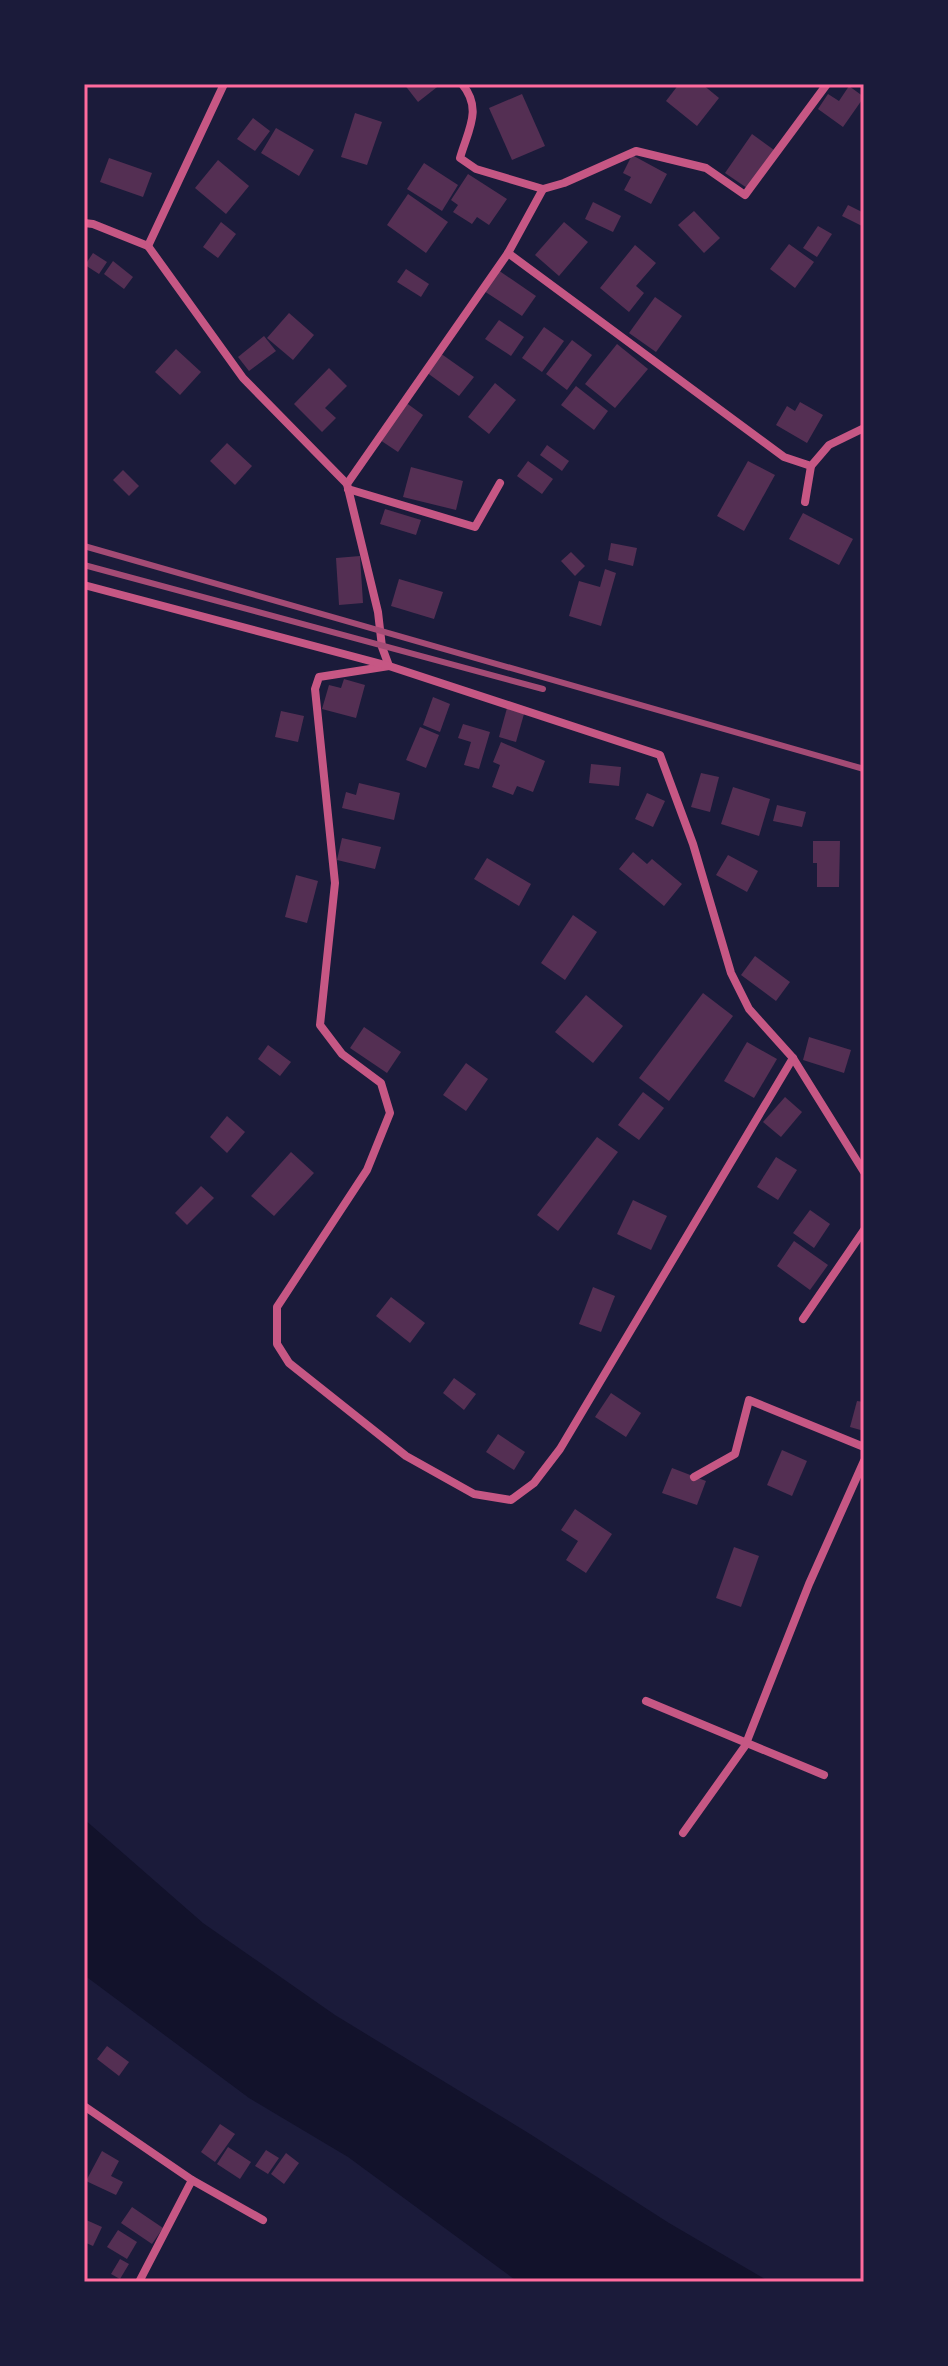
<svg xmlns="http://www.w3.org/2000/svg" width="948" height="2366" font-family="'Archivo Narrow',sans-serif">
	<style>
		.water { fill: #12122b }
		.building { fill: #542f53 }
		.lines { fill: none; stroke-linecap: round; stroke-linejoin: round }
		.minor { stroke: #c65784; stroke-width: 8 }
		.rail { stroke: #a44b75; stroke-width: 6 }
		.neatline { fill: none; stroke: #ff6b9d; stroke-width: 3 }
	</style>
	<rect width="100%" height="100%" fill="#1b1b3a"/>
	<!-- water -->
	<polygon class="water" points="84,1819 203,1923 335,2015 530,2134 669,2223 770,2282 518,2282 348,2157 249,2098 84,1975"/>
	<!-- building -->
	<g class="building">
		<polygon points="404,84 441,84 418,102"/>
		<polygon points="679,84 702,84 719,98 697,126 666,101"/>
		<polygon points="849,86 864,97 843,127 818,109 828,94 839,101"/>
		<polygon points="522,94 545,146 512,160 489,108"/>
		<polygon points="355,113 382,122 367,165 341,157"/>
		<polygon points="253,118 270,131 255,151 237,139"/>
		<polygon points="276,128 314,150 299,176 261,153"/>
		<polygon points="752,134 774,150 747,188 725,173"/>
		<polygon points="632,155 667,174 651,204 624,190 631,177 623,173"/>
		<polygon points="109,158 152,173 143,197 100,182"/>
		<polygon points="218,160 249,186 226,214 195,188"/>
		<polygon points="424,163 458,185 442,211 407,189"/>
		<polygon points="468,174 507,199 489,225 477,217 472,224 453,212 458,205 451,200"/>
		<polygon points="408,194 448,222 426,253 387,225"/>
		<polygon points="593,202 621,216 613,232 585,219"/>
		<polygon points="848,205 864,213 862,226 842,216"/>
		<polygon points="694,211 720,238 704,253 678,225"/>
		<polygon points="221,222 236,234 218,258 203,247"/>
		<polygon points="564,222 588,242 559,276 535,255"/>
		<polygon points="818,226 832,234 817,257 803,248"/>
		<polygon points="789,244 814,262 795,288 770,269"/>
		<polygon points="635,245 656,263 636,286 644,293 629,312 600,288"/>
		<polygon points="93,253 107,262 99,274 85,265"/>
		<polygon points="113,261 133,277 124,289 104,274"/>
		<polygon points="406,269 429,284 421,297 397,282"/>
		<polygon points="498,270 536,296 522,316 484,291"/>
		<polygon points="655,297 682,316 656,352 629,333"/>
		<polygon points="289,313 314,335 293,360 267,338"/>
		<polygon points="499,320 524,337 511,356 485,339"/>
		<polygon points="544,327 564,341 542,372 522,358"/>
		<polygon points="264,336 276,351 249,371 238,357"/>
		<polygon points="572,340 592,355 567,390 546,374"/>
		<polygon points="617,344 648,369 615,408 585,384"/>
		<polygon points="176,349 201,372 180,395 155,372"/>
		<polygon points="440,353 474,377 459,396 426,372"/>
		<polygon points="329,368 347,386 325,408 336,418 322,432 294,404"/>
		<polygon points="495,383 516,400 489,434 468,417"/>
		<polygon points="576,386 608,411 594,430 561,405"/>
		<polygon points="405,402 423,415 398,452 380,440"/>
		<polygon points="800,402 823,415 807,443 776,425 787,406 795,411"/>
		<polygon points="227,443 252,466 235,485 210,461"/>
		<polygon points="547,445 569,461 562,471 540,455"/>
		<polygon points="528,461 553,479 542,494 517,476"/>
		<polygon points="748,461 775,475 744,531 717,516"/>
		<polygon points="411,467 463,481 456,510 403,497"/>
		<polygon points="123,470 139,486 129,496 113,480"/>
		<polygon points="385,509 421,520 416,535 380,524"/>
		<polygon points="803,513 853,539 839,565 789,539"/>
		<polygon points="611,543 637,548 633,566 608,560"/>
		<polygon points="571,552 585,566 575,576 561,561"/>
		<polygon points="360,556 363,603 339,605 336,558"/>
		<polygon points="605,569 616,573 601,626 569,616 579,581 600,587"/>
		<polygon points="399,579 443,592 434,619 391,606"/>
		<polygon points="344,679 365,685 356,718 322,709 329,685 341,688"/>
		<polygon points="433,697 450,704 440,732 423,725"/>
		<polygon points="507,708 524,714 516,742 499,737"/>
		<polygon points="281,711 304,716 298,742 275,737"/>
		<polygon points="463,724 490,732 479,769 464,765 471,742 458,738"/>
		<polygon points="420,727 439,735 426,768 406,760"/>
		<polygon points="501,742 545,761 533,792 517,786 513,795 492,787 500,765 493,762"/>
		<polygon points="591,764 621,767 619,786 589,783"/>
		<polygon points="701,773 719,777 710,812 691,807"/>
		<polygon points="359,783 400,793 394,820 342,808 346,792 356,795"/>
		<polygon points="733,787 770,799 759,836 721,824"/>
		<polygon points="647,793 665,801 653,827 635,819"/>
		<polygon points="777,805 806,812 802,827 773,821"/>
		<polygon points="342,838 381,847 375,869 337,860"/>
		<polygon points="813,841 840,841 839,887 817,887 817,863 813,863"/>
		<polygon points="633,852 647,864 652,859 682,884 664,906 619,869"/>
		<polygon points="728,855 758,871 747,892 716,875"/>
		<polygon points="487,858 531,884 519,906 474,879"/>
		<polygon points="296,875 318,881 307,923 285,917"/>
		<polygon points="573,915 597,932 565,980 541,963"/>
		<polygon points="755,956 790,982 776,1001 741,975"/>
		<polygon points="703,993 733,1016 669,1101 639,1078"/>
		<polygon points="586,995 623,1026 593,1063 555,1032"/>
		<polygon points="364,1027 401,1052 387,1073 350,1048"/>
		<polygon points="809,1037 851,1050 844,1073 803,1060"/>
		<polygon points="747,1042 777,1059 754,1098 724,1081"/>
		<polygon points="268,1045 291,1062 280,1076 258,1059"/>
		<polygon points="466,1063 488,1079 466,1111 443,1095"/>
		<polygon points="643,1092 664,1108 639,1140 618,1125"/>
		<polygon points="785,1097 802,1112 781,1137 763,1122"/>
		<polygon points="227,1116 245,1132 227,1153 210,1137"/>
		<polygon points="597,1137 618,1152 558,1231 537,1215"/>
		<polygon points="291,1152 314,1173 274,1216 251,1196"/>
		<polygon points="776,1157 797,1170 778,1200 757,1187"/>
		<polygon points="201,1186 214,1198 187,1225 175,1213"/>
		<polygon points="633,1200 667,1216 651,1250 617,1234"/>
		<polygon points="810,1210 830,1224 814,1248 793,1233"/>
		<polygon points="794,1241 828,1265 810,1290 777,1266"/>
		<polygon points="593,1287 615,1296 601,1332 579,1324"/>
		<polygon points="391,1297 425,1323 410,1343 376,1316"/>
		<polygon points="454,1378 476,1394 464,1410 443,1393"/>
		<polygon points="611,1393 641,1413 626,1437 595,1417"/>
		<polygon points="857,1401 864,1402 864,1431 850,1427"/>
		<polygon points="498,1434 525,1452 514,1470 486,1452"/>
		<polygon points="782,1450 807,1461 792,1496 767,1485"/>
		<polygon points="672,1468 706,1481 697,1505 662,1493"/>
		<polygon points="575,1509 612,1534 586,1573 566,1560 578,1541 561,1530"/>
		<polygon points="734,1547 759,1556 741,1607 716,1598"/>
		<polygon points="107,2046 129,2062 119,2076 97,2059"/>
		<polygon points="220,2124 235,2134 215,2162 201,2152"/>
		<polygon points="228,2147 251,2162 240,2179 217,2164"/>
		<polygon points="266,2150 279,2158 268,2174 255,2166"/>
		<polygon points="102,2151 119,2161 111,2176 123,2182 116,2195 86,2181"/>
		<polygon points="286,2153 299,2163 284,2184 271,2174"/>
		<polygon points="132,2207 163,2228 152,2244 121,2223"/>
		<polygon points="84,2219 102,2227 93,2246 84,2242"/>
		<polygon points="118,2230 137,2242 127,2259 107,2247"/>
		<polygon points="120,2259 129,2264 120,2279 111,2274"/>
	</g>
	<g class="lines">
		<!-- minor -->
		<g class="minor">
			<path d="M462,84C483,109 468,130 460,158L476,169L543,189L508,253L347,484L378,612L382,647L389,666L319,677L315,689L335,883L320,1025L342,1054L381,1083L390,1113L367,1170L277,1307V1344L289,1363L406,1456L474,1494L511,1500L534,1483L560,1449L793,1058"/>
			<polyline points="543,189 564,183 636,151 706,168 745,195 827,84"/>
			<polyline points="84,223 93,224 148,246 224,84"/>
			<polyline points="148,246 243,378 347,484"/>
			<polyline points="508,253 784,457 811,466 829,445 864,428"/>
			<polyline points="348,489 475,527 500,483"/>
			<polyline points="805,502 811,466"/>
			<polyline points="84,585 389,666 660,755 693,844 731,973 749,1009 793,1058 864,1172"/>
			<polyline points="803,1319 864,1230"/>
			<polyline points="694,1477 735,1454 749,1400 864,1447"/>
			<polyline points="646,1701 824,1775"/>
			<polyline points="683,1833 745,1746 809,1584 864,1461"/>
			<polyline points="84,2106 192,2180"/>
			<polyline points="139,2282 192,2180 263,2220"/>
		</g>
		<!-- rail -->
		<g class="rail">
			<polyline points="84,546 864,769"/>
			<polyline points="84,565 543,689"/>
		</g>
	</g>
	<!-- border -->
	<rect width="948" height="2366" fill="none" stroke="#1b1b3a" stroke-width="172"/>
	<rect x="86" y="86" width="776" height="2194" class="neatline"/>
</svg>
